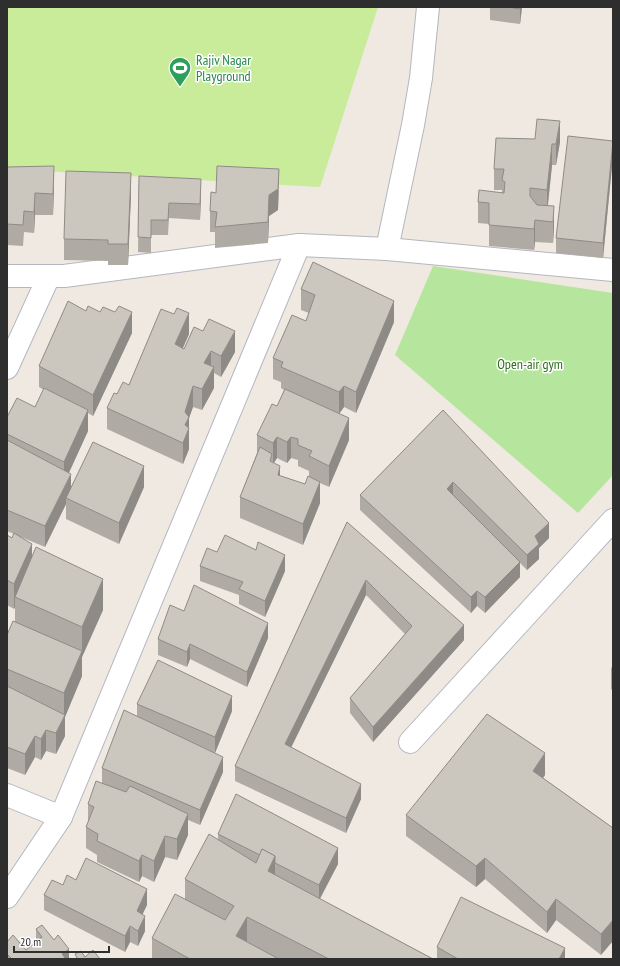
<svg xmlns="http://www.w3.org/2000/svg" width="620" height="966" font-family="'PT Sans Narrow',sans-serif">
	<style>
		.green { fill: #b6e59e }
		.pitch { fill: #c9ec9a }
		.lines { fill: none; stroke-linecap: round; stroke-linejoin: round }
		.minor-casing { stroke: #b4b7c1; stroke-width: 24 }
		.minor { stroke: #fff; stroke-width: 22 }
		.wall { fill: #afaba4; fill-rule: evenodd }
		.shaded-wall { fill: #8e8b86 }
		.building { fill: #cbc7bf; stroke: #8e8b86 }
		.labels { text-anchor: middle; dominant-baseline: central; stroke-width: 3; stroke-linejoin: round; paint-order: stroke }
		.leisure-label { font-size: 14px; fill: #27864d; stroke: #fff; text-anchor: start }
		.park-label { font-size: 14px; fill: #2c6e1b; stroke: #fff }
	</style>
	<rect width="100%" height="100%" fill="#efe9e1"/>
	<!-- green -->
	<polygon class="green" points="433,266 613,293 613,475 578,513 395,355"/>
	<!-- pitch -->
	<polygon class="pitch" points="7,7 378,7 320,187 7,169"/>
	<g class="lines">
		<!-- minor casing -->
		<g class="minor-casing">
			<g id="minor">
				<polyline points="299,245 387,249 613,270"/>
				<polyline points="387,249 413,125 421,78 428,7"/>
				<polyline points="7,276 64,276 299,245 61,817 7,897"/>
				<polyline points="7,368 49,276"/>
				<polyline points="410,742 613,520"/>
				<polyline points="7,795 61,817"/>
			</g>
		</g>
		<!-- minor -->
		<use href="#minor" class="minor"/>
	</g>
	<!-- wall -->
	<g class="wall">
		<polygon points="490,7 522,7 520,24 490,20"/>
		<polygon points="535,139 560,142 556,165 552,165 548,206 554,227 553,243 535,242 534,250 489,246 489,224 478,223 478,202 502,192 502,190 494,190 494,169"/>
		<polygon points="613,156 603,258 556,253 556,238"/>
		<polygon points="7,167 54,187 53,215 35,215 34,233 24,232 23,246 7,245"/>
		<polygon points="139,176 201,194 200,220 169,218 168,235 151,235 151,253 138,252"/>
		<polygon points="279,190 278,210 269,216 268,243 215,248 215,232 210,232 210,211 216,193"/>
		<polygon points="131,194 128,265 108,265 108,261 64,260 64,239"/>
		<path d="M301,289L394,322L356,413L344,407L339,414L322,406L349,440L329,487L320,483V503L303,545L240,518V497L257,453V435L277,406L284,390L281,388V382L273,379V358L306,321L309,313L301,310ZM277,458L287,463L291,458L298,460V466L309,471V477L305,484L280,476L274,463Z"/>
		<polygon points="86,311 132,333 93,416 88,413 88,431 69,473 71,490 144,487 119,544 66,519 66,504 45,547 21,537 32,555 103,610 82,657 82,676 65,717 65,736 56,754 46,751 41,760 35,757 25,775 7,768 7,635 15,622 15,607 14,609 7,605 7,535 12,538 14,534 7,531 7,417 35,407 44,390 39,387 39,366"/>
		<polygon points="189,334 183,348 184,349 235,352 221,377 214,373 214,388 202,410 193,407 189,418 189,449 183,464 107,429 107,408 117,394"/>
		<polygon points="443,410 549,538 539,548 539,559 527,570 520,563 520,577 485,613 477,606 471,613 360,510 360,495"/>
		<polygon points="347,522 464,640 373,742 350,713 350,698 405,634 366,595 291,747 361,799 346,833 235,781 235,766"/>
		<polygon points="217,552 285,571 265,617 239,604 239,595 200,581 200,566"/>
		<polygon points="184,611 268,638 247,687 190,659 187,667 158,655 158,639"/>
		<polygon points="613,666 613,691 611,689 611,668"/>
		<polygon points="137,704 232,711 215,753 200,746 223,772 200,825 188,820 188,835 177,860 165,857 154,882 142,876 139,882 97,862 97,855 86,848 86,827 88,822 88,804 102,783 102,768 137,717"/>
		<polygon points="545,775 543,778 613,828 601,955 556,920 547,933 485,879 476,887 406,836 406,815"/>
		<polygon points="218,834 338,864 320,899 433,959 279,959 258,948 277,959 152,959 152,938 185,900 185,879 218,840"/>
		<polygon points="76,880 147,905 142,914 145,931 138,946 130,942 125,952 44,910 44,895"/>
		<polygon points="36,929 69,959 7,959 7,942 26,950 36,941"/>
		<polygon points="437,947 565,959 437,959"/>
	</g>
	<!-- shaded-wall -->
	<g class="shaded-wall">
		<polygon points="520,7 522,7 520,24"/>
		<polygon points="560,121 560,142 556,165 556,144"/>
		<polygon points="613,141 613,156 603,258 603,243"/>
		<polygon points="552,144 552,165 547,211 547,190"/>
		<polygon points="54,166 54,187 53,215 53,194"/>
		<polygon points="279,169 278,210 269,216 268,243 268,222 269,195"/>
		<polygon points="131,173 131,194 128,265 128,244"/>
		<polygon points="201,179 201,194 200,220 200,204"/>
		<polygon points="35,193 35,215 34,233 34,212"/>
		<polygon points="554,206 554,227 553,243 553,222"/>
		<polygon points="535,220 535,242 534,250 534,229"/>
		<polygon points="394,301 394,322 356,413 356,392"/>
		<polygon points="132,312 132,333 93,416 93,395"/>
		<polygon points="189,313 189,334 175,365 175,344"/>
		<polygon points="235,331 235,352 221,377 221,356"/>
		<polygon points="211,351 211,372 204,363"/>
		<polygon points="214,367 214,388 202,410 202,389"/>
		<polygon points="193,386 193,407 189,418 189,449 183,464 183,443 185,412"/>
		<polygon points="344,386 344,407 339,414 339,392"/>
		<polygon points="88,410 88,431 64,483 64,462"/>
		<polygon points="349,418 349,440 329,487 329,466"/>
		<polygon points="277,437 277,458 273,464 273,443"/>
		<polygon points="291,437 291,458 287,463 287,442"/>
		<polygon points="144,466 144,487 119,544 119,523"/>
		<polygon points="280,466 280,487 278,475"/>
		<polygon points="71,474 71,495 66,498 66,504 45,547 45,526"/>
		<polygon points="320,482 320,503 303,545 303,524"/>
		<polygon points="453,482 453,498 447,489"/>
		<polygon points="549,523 549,538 539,548 539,559 527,570 527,555 535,536"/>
		<polygon points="32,544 32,569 15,597 15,607 14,609 14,584"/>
		<polygon points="285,555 285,571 265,617 265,601"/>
		<polygon points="520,562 520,577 485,613 485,597"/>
		<polygon points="103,579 103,610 82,657 82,627"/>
		<polygon points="366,580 366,595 285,760 285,744"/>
		<polygon points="477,591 477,606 471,613 471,597"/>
		<polygon points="8,609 8,630 7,631 7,610"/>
		<polygon points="268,623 268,638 247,687 247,672"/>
		<polygon points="464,625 464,640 373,742 373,727"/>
		<polygon points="190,644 190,659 187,667 187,652"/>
		<polygon points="82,651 82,676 65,717 65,736 56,754 56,733 64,717 64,693"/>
		<polygon points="232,696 232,711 215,753 215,737"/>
		<polygon points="46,730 46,751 41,760 41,739"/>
		<polygon points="35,736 35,757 25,775 25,754"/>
		<polygon points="545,753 545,775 533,792 533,771"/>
		<polygon points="223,757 223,772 200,825 200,810"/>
		<polygon points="361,784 361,799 346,833 346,818"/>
		<polygon points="188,814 188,835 177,860 177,839"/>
		<polygon points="165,836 165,857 154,882 154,861"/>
		<polygon points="338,848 338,864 319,900 319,885"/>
		<polygon points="142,855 142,876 139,882 139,861"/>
		<polygon points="275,856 275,882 268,871"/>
		<polygon points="485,858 485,879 476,887 476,866"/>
		<polygon points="147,889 147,905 137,926 137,911"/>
		<polygon points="556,899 556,920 547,933 547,912"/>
		<polygon points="145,916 145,931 138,946 138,931"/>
		<polygon points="247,917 247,942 236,936"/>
		<polygon points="613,920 613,941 601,955 601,934"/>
		<polygon points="130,926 130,942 125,952 125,936"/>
		<polygon points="565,948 565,959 559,959"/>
		<polygon points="69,949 69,959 62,959 62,954"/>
	</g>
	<!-- building -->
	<g class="building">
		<polygon points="508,7 520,7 520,9"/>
		<polygon points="537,119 560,121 556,144 552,144 547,190 530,188 530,196 537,205 554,206 553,222 535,220 534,229 489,225 489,203 478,202 479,190 504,193 505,182 502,180 504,169 494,169 496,138 535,139"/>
		<polygon points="568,136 613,141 603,243 556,238"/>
		<polygon points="54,166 53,194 35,193 34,212 24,211 23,225 7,224 7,167"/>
		<polygon points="217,166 279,169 278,189 269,195 268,222 215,227 217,212 210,211 211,192 216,193"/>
		<polygon points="66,171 131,173 128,244 108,244 108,240 64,239"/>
		<polygon points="139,176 201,179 200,204 169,203 168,220 151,220 151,238 138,237"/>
		<polygon points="313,262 394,301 356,392 344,386 339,392 281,367 283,362 273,358 292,315 306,321 315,295 301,289"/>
		<polygon points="68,301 86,311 88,306 100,312 103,307 115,312 119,306 132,312 93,395 39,366"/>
		<polygon points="177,308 189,313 175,344 184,349 194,327 203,331 209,319 235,331 221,356 211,351 204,363 214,367 202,389 193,386 185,412 189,417 185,425 189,428 183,443 107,408 114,393 117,394 123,382 129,385 161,309 174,314"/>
		<polygon points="44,388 88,410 64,462 7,434 7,417 17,398 35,407"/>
		<polygon points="285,389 349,418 329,466 309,456 312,451 298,445 298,439 291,437 287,442 277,437 273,443 257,435 272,404 277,406"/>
		<polygon points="443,410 549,523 535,536 539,544 527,555 453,482 447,489 520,562 485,597 477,591 471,597 360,495"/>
		<polygon points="7,440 71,474 45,526 7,510"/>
		<polygon points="93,442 144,466 119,523 66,498"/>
		<polygon points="260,447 272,454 270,461 280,466 278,475 305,484 308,476 320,482 303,524 240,497"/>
		<polygon points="347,522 464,625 373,727 350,698 412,626 366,580 285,744 361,784 346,818 235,766"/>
		<polygon points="14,533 32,544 14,584 7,580 7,535 12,538"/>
		<polygon points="225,535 256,550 258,542 285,555 265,601 239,589 243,582 200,566 207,548 217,552"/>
		<polygon points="36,547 103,579 82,627 15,597"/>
		<polygon points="194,585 268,623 247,672 190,644 187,652 158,639 170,605 184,611"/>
		<polygon points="13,621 82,651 64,693 7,669 7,635"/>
		<polygon points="158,660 232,696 215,737 137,704"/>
		<polygon points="7,686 65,715 56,733 46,730 41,739 35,736 25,754 7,747"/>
		<polygon points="124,710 223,757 200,810 102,768"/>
		<polygon points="487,714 545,753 533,771 613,828 613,920 601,934 556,899 547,912 485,858 476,866 406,815"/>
		<polygon points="96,781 126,792 130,786 188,814 177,839 165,836 154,861 142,855 139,861 97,841 98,834 86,827 94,807 88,804"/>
		<polygon points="236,794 338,848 319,885 275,863 275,856 262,849 260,855 218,834"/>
		<polygon points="209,834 256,863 262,849 275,856 268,871 433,959 329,959 247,917 236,936 277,958 276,959 190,959 152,938 175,894 225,920 234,906 185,879"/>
		<polygon points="86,858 147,889 137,911 145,916 138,931 130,926 125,936 44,895 52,880 63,885 67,875 76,880"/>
		<polygon points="461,897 565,948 559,959 458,959 437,947"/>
		<polygon points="42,925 54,940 58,935 69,949 62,954 66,959 12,959 7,954 7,942 13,935 26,950 42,937 36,929"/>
		<polygon points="93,950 100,959 77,959 77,958 75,954 81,951 85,957"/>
	</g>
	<!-- icons -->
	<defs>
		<g id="stadium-pin" transform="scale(1.15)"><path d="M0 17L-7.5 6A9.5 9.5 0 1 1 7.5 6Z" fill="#2e9e5b" stroke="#fff"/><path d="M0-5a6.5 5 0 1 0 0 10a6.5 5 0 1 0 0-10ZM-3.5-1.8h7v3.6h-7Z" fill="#fff"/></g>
	</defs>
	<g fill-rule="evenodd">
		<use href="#stadium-pin" x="180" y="68"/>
	</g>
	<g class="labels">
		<!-- leisure labels -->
		<g class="leisure-label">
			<text x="196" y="60">Rajiv Nagar<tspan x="196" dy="16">Playground</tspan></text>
		</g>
		<!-- park labels -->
		<g class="park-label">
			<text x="530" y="364">Open-air gym</text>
		</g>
	</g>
	<!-- border -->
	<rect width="620" height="966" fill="none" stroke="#2e2e2e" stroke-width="16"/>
	<!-- scale -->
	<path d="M14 946v6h95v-6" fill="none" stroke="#2e2e2e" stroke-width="2"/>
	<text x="20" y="946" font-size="12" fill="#2e2e2e" stroke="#ffffff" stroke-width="3" paint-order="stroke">20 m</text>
</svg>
